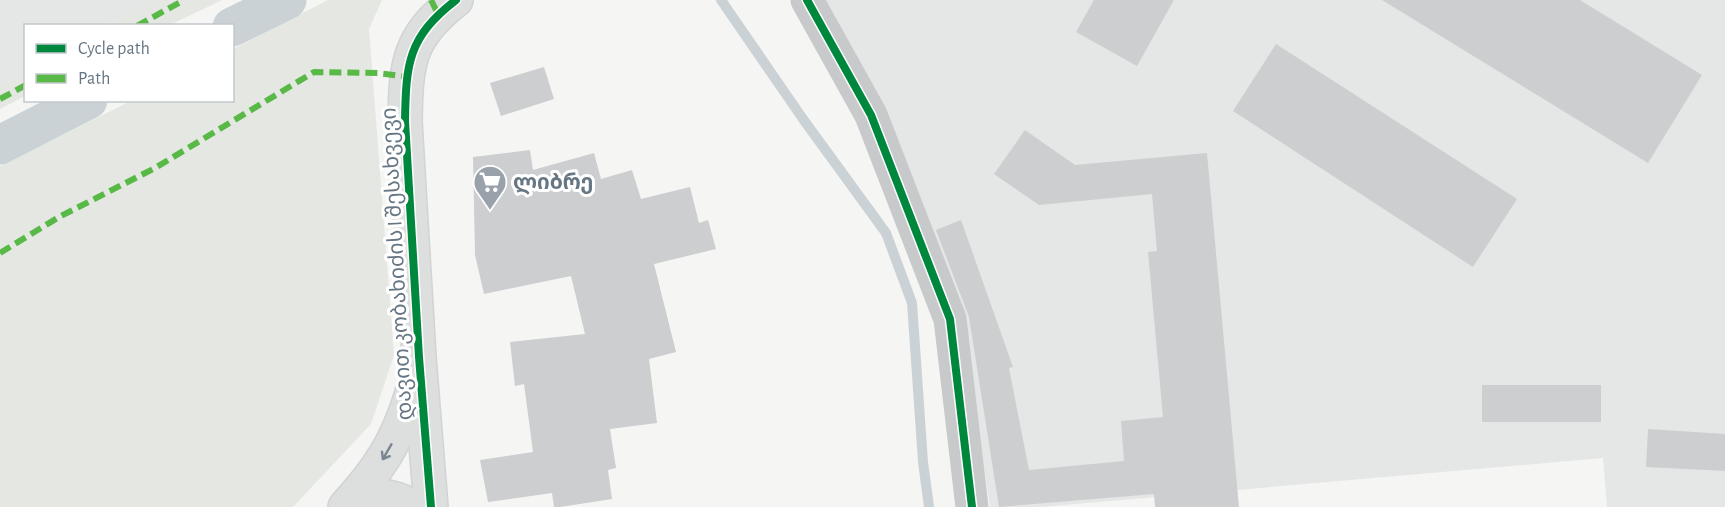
<svg xmlns="http://www.w3.org/2000/svg" width="1725" height="507" font-family="'Alegreya Sans','Noto Sans Georgian',sans-serif">
	<style>
		.built { fill: #e5e7e7 }
		.green { fill: #e4e7e2 }
		.lines { fill: none; stroke-linecap: round; stroke-linejoin: round }
		.stream { stroke: #cbd2d5; stroke-width: 10 }
		.canal { stroke: #cbd2d5; stroke-width: 39 }
		.building { fill: #cccecf }
		.secondary-casing { stroke: #d2d3d4; stroke-width: 36 }
		.street { stroke: #c8c9ca; stroke-width: 33 }
		.secondary { stroke: #dddede; stroke-width: 33 }
		.quiet { stroke: #58b947; stroke-width: 6; stroke-dasharray: 12 6; stroke-linecap: butt }
		.cycleway-casing { stroke: #fff; stroke-width: 11 }
		.cycleway { stroke: #00873e; stroke-width: 8 }
		.oneway { stroke: #798691 }
		.labels { text-anchor: middle; dominant-baseline: central; stroke-width: 6; stroke-linejoin: round; paint-order: stroke }
		.poi-label { font-size: 21px; font-weight: bold; fill: #677683; stroke: #fff; text-anchor: start }
		.street-label { font-size: 21px; fill: #677683; stroke: #fff }
	</style>
	<rect width="100%" height="100%" fill="#f5f5f4"/>
	<!-- built -->
	<g class="built">
		<polygon points="0,0 153,0 108,25 26,26 25,72 0,86"/>
		<polygon points="825,0 1725,0 1725,507 1607,507 1603,458 1042,507 990,507 963,331"/>
	</g>
	<!-- green -->
	<g class="green">
		<polygon points="153,0 222,0 170,25 108,25"/>
		<polygon points="328,0 382,0 369,29 394,355 371,424 293,507 0,507 0,166 131,101 232,100 233,49"/>
		<polygon points="25,72 25,96 0,109 0,86"/>
	</g>
	<g class="lines">
		<!-- stream -->
		<polyline class="stream" points="721,0 803,119 886,233 912,303 923,462 929,507"/>
		<!-- canal -->
		<g class="canal">
			<polyline points="232,27 287,0"/>
			<polyline points="0,145 88,100"/>
		</g>
	</g>
	<!-- building -->
	<g class="building">
		<polygon points="1094,0 1174,0 1137,66 1076,32"/>
		<polygon points="1382,0 1580,0 1702,75 1648,163"/>
		<polygon points="1276,44 1517,199 1473,267 1233,111"/>
		<polygon points="544,67 554,99 501,116 490,83"/>
		<polygon points="1025,130 1075,165 1207,153 1239,507 1155,507 1154,494 999,507 969,317 936,230 961,220 1013,367 1009,368 1029,470 1124,461 1121,421 1163,417 1148,252 1157,251 1152,194 1039,205 994,174"/>
		<polygon points="530,150 533,170 594,153 601,179 632,170 641,199 690,187 699,223 708,220 716,249 654,264 676,352 649,359 657,423 610,429 616,468 608,470 612,499 560,507 554,507 552,493 488,502 480,460 533,452 524,384 515,386 510,342 585,334 571,276 484,294 475,255 473,157"/>
		<rect x="1482" y="385" width="119" height="37"/>
		<polygon points="1648,429 1725,434 1725,471 1646,467"/>
	</g>
	<g class="lines">
		<!-- secondary casing -->
		<g class="secondary-casing">
			<g id="secondary">
				<path d="M345,507C357,493 370,479 380,463C397,439 407,411 415,383"/>
				<path d="M346,507C370,494 389,492 413,507"/>
				<path d="M431,507L419,357L405,121C406,63 408,37 456,0"/>
			</g>
		</g>
		<!-- street -->
		<polyline class="street" points="807,0 871,115 950,319 972,507"/>
		<!-- secondary -->
		<use href="#secondary" class="secondary"/>
		<!-- quiet -->
		<g class="quiet">
			<polyline points="431,0 438,14"/>
			<polyline points="137,26 184,0"/>
			<polyline points="0,99 26,85"/>
			<polyline points="0,253 59,217 155,168 314,72 378,73 408,77"/>
		</g>
		<!-- cycleway casing -->
		<g class="cycleway-casing">
			<g id="cycleway">
				<polyline points="807,0 871,115 950,319 972,507"/>
				<path d="M431,507L419,357L405,121C406,63 408,37 456,0"/>
			</g>
		</g>
		<!-- cycleway -->
		<use href="#cycleway" class="cycleway"/>
	</g>
	<!-- one-way arrows -->
	<defs><path id="oneway-shaft" d="M-6 0H5M1.5-3L5.5 0L1.5 3" fill="none" stroke-width="1.6" stroke-linecap="round" stroke-linejoin="round" transform="scale(1.5)"/></defs>
	<use class="oneway" href="#oneway-shaft" transform="translate(387 452) rotate(120)"/>
	<!-- icons -->
	<defs>
		<g id="supermarket-pin" transform="scale(1.725)"><path d="M0 17L-7.5 6A9.5 9.5 0 1 1 7.5 6Z" fill="#99a2ab" stroke="#fff"/><path d="M-6-5.5h2.5l.6 2H6L4.5 2H-2.5L-4.4-4H-6ZM-1.5 3.2a1.3 1.3 0 1 0 .1 0ZM3 3.2a1.3 1.3 0 1 0 .1 0Z" fill="#fff"/></g>
	</defs>
	<g fill-rule="evenodd">
		<use href="#supermarket-pin" x="490" y="182"/>
	</g>
	<g class="labels">
		<!-- poi labels -->
		<g class="poi-label">
			<text x="513" y="182">ლიბრე</text>
		</g>
		<!-- street labels -->
		<g class="street-label">
			<text transform="translate(397 264) rotate(-93)">დავით კობახიძის I შესახვევი</text>
		</g>
	</g>
	<!-- legend -->
	<rect x="24" y="24" width="210" height="78" fill="#ffffff" stroke="#c2c8cd" stroke-width="1.5"/>
	<rect x="36" y="44" width="30" height="9" fill="#00873e" stroke="#c2c8cd" stroke-width="1.5"/>
	<text x="78" y="54" font-size="18" fill="#677683">Cycle path</text>
	<rect x="36" y="74" width="30" height="9" fill="#58b947" stroke="#c2c8cd" stroke-width="1.5"/>
	<text x="78" y="84" font-size="18" fill="#677683">Path</text>
</svg>
